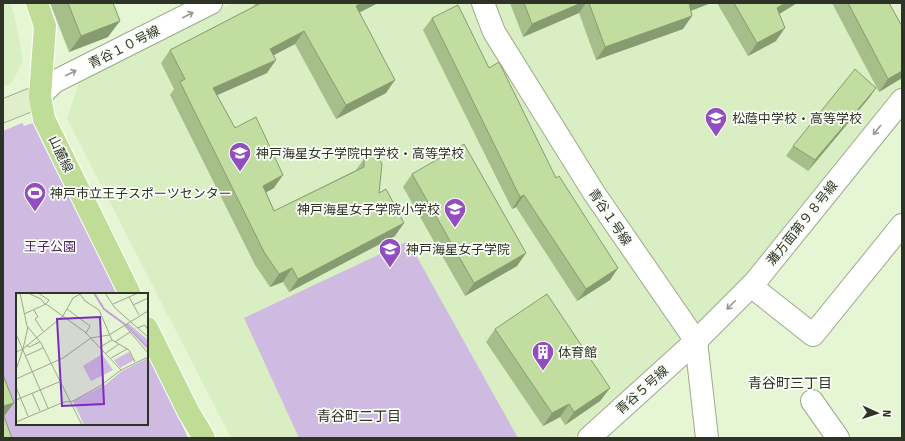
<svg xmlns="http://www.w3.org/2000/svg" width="905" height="441" font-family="'Fira Sans','Noto Sans JP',sans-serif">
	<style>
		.built { fill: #daeec4 }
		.green { fill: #cfbae1 }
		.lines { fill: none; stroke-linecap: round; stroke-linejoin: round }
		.street-casing { stroke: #9aaa89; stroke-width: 24 }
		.secondary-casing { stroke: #9aaa89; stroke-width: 24 }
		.primary-casing { stroke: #fff; stroke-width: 24 }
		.street { stroke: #fff; stroke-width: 22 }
		.secondary { stroke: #e0eecb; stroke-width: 22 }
		.primary { stroke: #c0dd97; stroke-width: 22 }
		.wall { fill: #a6bf8a }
		.shaded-wall { fill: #879b70 }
		.building { fill: #c1dea0; stroke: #879b70 }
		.oneway { stroke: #969992 }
		.labels { text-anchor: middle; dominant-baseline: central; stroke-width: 3.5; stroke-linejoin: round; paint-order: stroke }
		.street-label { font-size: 13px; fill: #2d3326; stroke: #fbfef7 }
		.poi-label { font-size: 13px; fill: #2d3326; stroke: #fbfef7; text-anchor: start }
		.park-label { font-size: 13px; fill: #50276b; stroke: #fbfef7 }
		.neighbourhood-label { font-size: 14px; fill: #2d3326; stroke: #fbfef7 }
		.inset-river { fill: none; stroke: #c1a1db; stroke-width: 2 }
		.inset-road { fill: none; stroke: #9ca88e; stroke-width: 1 }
		.view { fill: #7b2cbf; fill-opacity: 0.15; stroke: #7b2cbf; stroke-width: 2 }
		.inset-edge { fill: none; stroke: #2d3326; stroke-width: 2 }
	</style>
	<rect width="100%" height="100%" fill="#e6f6d4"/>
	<!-- built -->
	<g class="built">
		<polygon points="3,3 10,3 14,13 23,61 12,83 3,87"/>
		<polygon points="233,3 473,3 684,339 573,438 231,438 67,119 79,82"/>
		<polygon points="493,3 876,3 902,47 902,88 752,273 696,328 601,188 502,26"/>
	</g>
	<!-- green -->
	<g class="green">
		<polygon points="44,119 123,294 17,294 17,424 147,424 147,347 188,438 3,438 3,131 22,123 24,126"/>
		<polygon points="408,241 518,438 299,438 244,318"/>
	</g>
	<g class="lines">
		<!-- street casing -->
		<g class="street-casing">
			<g id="street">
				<polyline points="483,3 494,32 594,193 696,341 707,438"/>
				<polyline points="40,96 54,82 211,3"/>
				<polyline points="751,286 813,335 902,225"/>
				<polyline points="812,401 838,438"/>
				<polyline points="589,438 696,341 755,282 902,100"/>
			</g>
		</g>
		<!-- secondary casing -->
		<g class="secondary-casing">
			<g id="secondary">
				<polyline points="894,3 902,16"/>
				<polyline points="3,111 40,96"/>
			</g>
		</g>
		<!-- primary casing -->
		<g class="primary-casing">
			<g id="primary">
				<polyline points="37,3 45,26 40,96 44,119 130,294"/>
				<polyline points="147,328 188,411 204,438"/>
			</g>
		</g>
		<!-- street -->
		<use href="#street" class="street"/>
		<!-- secondary -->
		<use href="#secondary" class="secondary"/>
		<!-- primary -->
		<use href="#primary" class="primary"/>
	</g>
	<!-- wall -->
	<g class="wall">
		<polygon points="50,3 113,3 108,37 69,52"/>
		<polygon points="256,3 378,3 360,12 386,93 336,119 295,44 273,55 267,73 217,95 235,128 274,188 266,192 274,211 356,170 364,159 379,193 395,236 289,292 283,282 270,287 255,265 170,95 174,89 161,63 170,50 253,7"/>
		<polygon points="510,3 711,3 690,11 683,29 596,60 579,13 523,37"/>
		<polygon points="717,3 797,3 779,14 776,41 748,56"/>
		<polygon points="832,3 889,3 902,78 879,92"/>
		<polygon points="432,18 489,68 556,178 618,268 610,280 577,301 516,207 512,209 423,30"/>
		<polygon points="876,88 869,98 808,171 786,156 793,146"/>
		<polygon points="412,174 526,253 517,266 465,296 403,187"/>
		<polygon points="495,329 610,388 600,401 565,425 560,417 543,426 486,342"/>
	</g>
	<!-- shaded-wall -->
	<g class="shaded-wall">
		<polygon points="362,3 378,3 347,19 356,6"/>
		<polygon points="581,3 586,3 579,13 523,37 532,24"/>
		<polygon points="688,3 711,3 680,15"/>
		<polygon points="785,3 797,3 768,21 777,8"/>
		<polygon points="692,16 683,29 596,60 605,47"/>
		<polygon points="120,21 108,37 69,52 81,36"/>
		<polygon points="785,28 776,41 748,56 757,43"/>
		<polygon points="304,31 295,44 261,62 270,49"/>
		<polygon points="276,60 267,73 204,101 213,88"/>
		<polygon points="902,71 902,78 879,92 888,79"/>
		<polygon points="395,80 386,93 336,119 346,105"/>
		<polygon points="876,88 869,98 808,171 815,160"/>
		<polygon points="283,175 274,188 254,199 263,186"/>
		<polygon points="524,195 516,207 512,209 520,197"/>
		<polygon points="404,223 395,236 289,292 298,279"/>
		<polygon points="526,253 517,266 465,296 474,283"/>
		<polygon points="292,268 283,282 270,287 279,274"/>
		<polygon points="618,268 610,280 577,301 586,289"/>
		<polygon points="610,388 600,401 565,425 574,412"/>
		<polygon points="14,403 5,415 3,416 3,406"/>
		<polygon points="569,404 560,417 543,426 552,413"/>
	</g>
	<!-- building -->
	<g class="building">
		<polygon points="68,3 113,3 120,21 81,36"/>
		<polygon points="261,3 362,3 356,6 395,80 346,105 304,31 270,49 276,60 213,88 235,128 256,117 283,175 263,186 274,211 364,167 364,159 376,154 382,164 379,193 386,189 404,223 298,279 292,268 279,274 264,252 180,82 185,79 170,50"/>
		<polygon points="524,3 581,3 532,24"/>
		<polygon points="589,3 689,3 692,16 605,47"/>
		<polygon points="734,3 785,3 777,8 785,28 757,43"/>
		<polygon points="848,3 889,3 902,26 902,71 888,79"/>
		<polygon points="458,5 489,68 499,62 556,178 559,176 618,268 586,289 524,195 520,197 432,18"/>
		<polygon points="855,69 876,88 815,160 793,146"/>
		<polygon points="464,144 526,253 474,283 412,174"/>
		<polygon points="547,294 610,388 574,412 569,404 552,413 495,329"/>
		<polygon points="3,375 14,403 3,406"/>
		<polygon points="3,414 12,438 3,438"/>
	</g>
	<!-- one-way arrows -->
	<defs><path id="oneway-shaft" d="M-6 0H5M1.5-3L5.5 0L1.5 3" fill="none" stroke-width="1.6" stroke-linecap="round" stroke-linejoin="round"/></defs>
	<g class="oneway">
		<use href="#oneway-shaft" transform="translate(188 15) rotate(-27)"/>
		<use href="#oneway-shaft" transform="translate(71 73) rotate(-27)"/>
		<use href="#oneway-shaft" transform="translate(877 130) rotate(129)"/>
		<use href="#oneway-shaft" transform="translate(731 305) rotate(135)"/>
	</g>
	<!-- icons -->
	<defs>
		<g id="school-pin" transform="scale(1.15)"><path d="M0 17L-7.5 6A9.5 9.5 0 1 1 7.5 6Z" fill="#924dc0" stroke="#fbfef7"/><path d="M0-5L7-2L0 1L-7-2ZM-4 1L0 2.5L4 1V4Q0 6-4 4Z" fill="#fff"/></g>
		<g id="stadium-pin" transform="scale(1.15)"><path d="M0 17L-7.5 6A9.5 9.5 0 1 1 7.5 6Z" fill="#924dc0" stroke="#fbfef7"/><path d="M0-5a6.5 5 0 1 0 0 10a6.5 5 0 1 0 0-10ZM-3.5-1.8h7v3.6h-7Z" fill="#fff"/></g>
		<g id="building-pin" transform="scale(1.15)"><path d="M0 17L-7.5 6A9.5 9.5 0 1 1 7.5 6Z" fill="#924dc0" stroke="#fbfef7"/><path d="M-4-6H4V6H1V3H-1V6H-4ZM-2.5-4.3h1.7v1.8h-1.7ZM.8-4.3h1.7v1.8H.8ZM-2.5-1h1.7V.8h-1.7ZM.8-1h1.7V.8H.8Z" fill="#fff"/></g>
	</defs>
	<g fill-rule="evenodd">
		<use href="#school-pin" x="716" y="118"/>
		<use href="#school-pin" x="240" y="153"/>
		<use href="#stadium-pin" x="35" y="193"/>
		<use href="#school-pin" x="455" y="209"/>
		<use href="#school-pin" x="390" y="249"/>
		<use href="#building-pin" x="543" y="352"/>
	</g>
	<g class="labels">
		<!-- street labels -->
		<g class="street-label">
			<text transform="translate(124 47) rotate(-27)">青谷１０号線</text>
			<text transform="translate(61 154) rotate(64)">山麓線</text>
			<text transform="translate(610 217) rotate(56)">青谷１号線</text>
			<text transform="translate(802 223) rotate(-51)">灘方面第９８号線</text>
			<text transform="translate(642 390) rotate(-42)">青谷５号線</text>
		</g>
		<!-- poi labels -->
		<g class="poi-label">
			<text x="732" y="118">松蔭中学校・高等学校</text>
			<text x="256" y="153">神戸海星女子学院中学校・高等学校</text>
			<text x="50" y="193">神戸市立王子スポーツセンター</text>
			<text x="440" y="209" text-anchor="end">神戸海星女子学院小学校</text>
			<text x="406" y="249">神戸海星女子学院</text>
			<text x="558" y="352">体育館</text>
		</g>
		<!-- park labels -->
		<g class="park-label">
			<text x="50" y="246">王子公園</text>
		</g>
		<!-- neighbourhood labels -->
		<g class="neighbourhood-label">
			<text x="790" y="383">青谷町三丁目</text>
			<text x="359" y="416">青谷町二丁目</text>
		</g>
	</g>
	<!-- overview -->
	<g transform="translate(16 293)">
		<rect width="132" height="132" fill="#e6f6d4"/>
		<path d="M112,30L132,47V54L110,31ZM113,59L118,67L104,75L98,67ZM86,61L97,77L75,88L67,73ZM132,65V132H68L57,108L89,92L106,78Z" fill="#cfbae1"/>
		<path class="inset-river" d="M78,0L88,16L111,33L132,55"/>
		<path class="inset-road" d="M4,0L11,33L25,50L66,132M12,0L25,6L29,11M22,0L33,7L30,11M89,0L99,15L132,44M64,1L69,8L83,17L96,47L113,57L119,69M113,4L123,22M30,11L69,39L105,77M97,11L122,0M117,12L132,5M51,16L74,33L70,40M18,17L22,24L19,26L27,38M8,21L30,11M108,32L132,60M121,35L129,32L132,37M0,41L32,115M99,49L114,39M10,52L13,54L24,49M84,54L96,47M0,59L7,56L12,34M90,60L103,51M9,63L27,55M95,65L111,56M0,77L7,56L47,23L57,5L66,0M0,86L47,65L75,45L93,42L132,18M0,94L12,123M16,100L24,118M0,107L43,89M0,129L48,109L57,108L84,93L105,77L132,64"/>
		<path class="view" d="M84,24L88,111L46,113L41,26Z"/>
		<rect width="132" height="132" class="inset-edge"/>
	</g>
	<!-- border -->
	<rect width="905" height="441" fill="none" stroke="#2d3326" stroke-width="8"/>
	<!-- north arrow -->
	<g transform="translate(877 413) rotate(93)" stroke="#fbfef7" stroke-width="3" paint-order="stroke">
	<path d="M0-3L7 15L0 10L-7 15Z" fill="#2d3326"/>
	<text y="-6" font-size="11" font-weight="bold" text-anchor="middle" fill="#2d3326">N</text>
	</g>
</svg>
